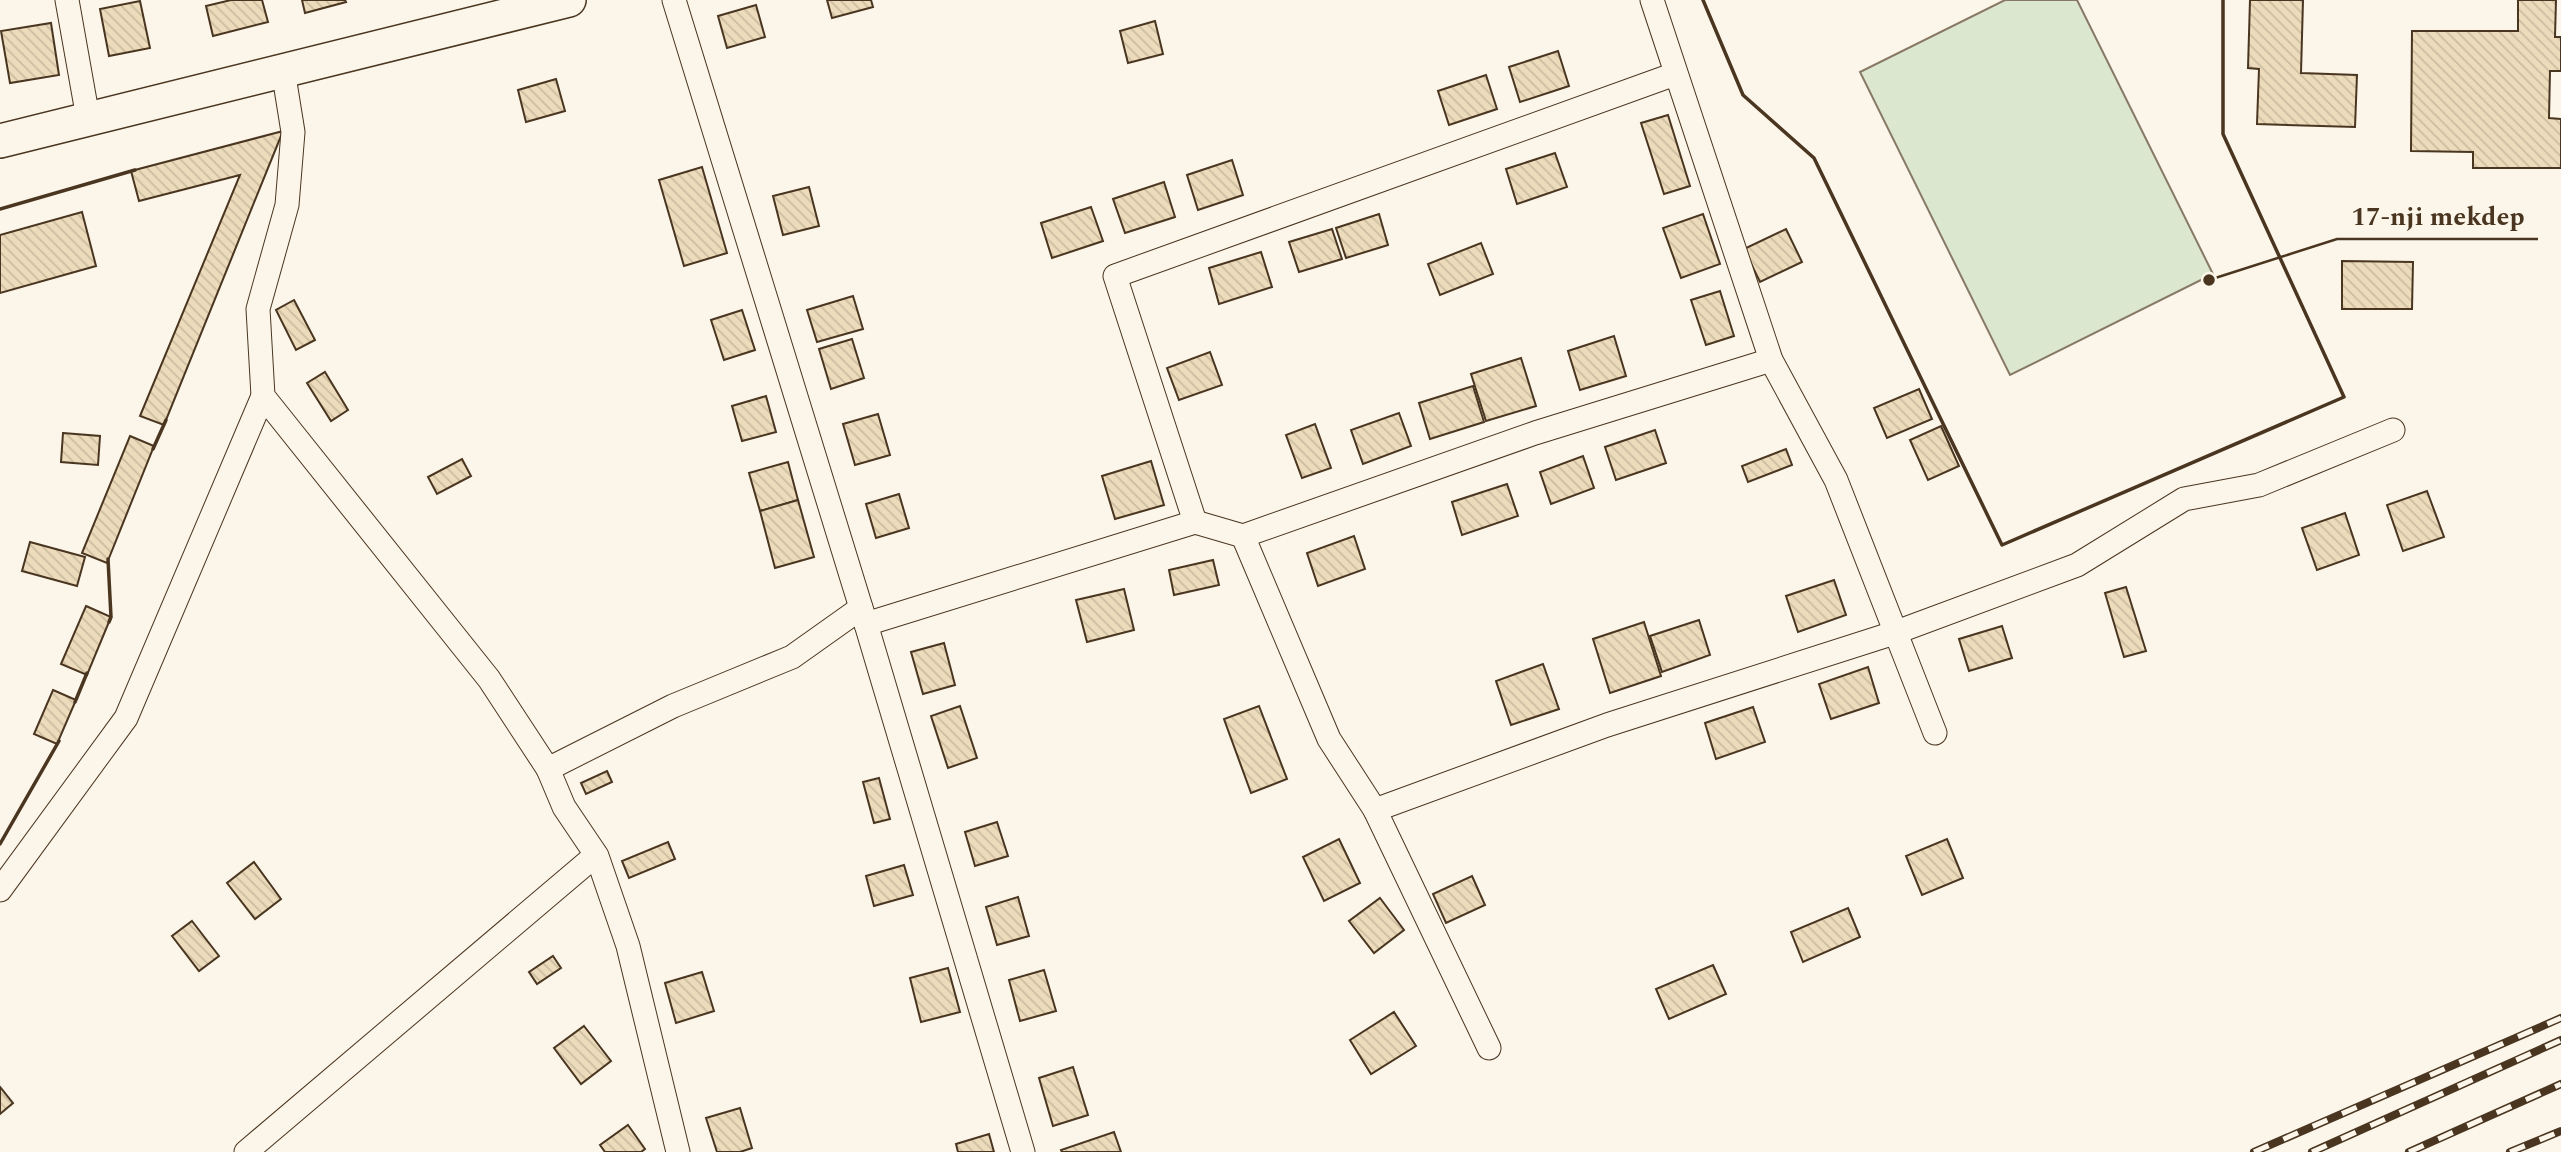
<svg xmlns="http://www.w3.org/2000/svg" width="2561" height="1152" font-family="Spectral,serif">
	<style>
		.green { fill: #dce7d0; stroke: #887966; stroke-width: 2 }
		.building { fill: url(#building-back-hatch); stroke: #4a3520; stroke-width: 2 }
		.lines { fill: none; stroke-linecap: round; stroke-linejoin: round }
		.street-casing { stroke: #4a3520; stroke-width: 25 }
		.secondary-casing { stroke: #4a3520; stroke-width: 36 }
		.street { stroke: #fbf6e9; stroke-width: 23 }
		.secondary { stroke: #fbf6e9; stroke-width: 33 }
		.rail-casing { stroke: #4a3520; stroke-width: 8 }
		.rail { stroke: #fbf6e9; stroke-width: 5; stroke-dasharray: 16; stroke-linecap: butt }
		.wall { stroke: #4a3520; stroke-width: 3.5 }
		.leader { fill: none; stroke: #4a3520; stroke-width: 2.5 }
		.callout-dot { fill: #4a3520; stroke: #fbf6e9; stroke-width: 2.5 }
		.callout-label { font-size: 26px; text-anchor: middle; font-weight: bold; fill: #4a3520; stroke: #fbf6e9; stroke-width: 5; stroke-linejoin: round; paint-order: stroke }
	</style>
	<defs>
		<pattern id="building-back-hatch" width="6" height="6" patternUnits="userSpaceOnUse" patternTransform="scale(1.75)"><rect width="6" height="6" fill="#ecdcbc"/><path d="M-1 5l2 2M0 0l6 6M5-1l2 2" fill="none" stroke="#ccbda1"/></pattern>
	</defs>
	<rect width="100%" height="100%" fill="#fbf6e9"/>
	<!-- green -->
	<polygon class="green" points="2005,0 2077,0 2213,274 2010,375 1860,72"/>
	<!-- building -->
	<g class="building">
		<polygon points="231,0 262,0 268,22 213,36 206,6"/>
		<polygon points="302,0 345,0 346,2 305,13"/>
		<polygon points="827,0 871,0 873,7 832,18"/>
		<polygon points="2250,0 2303,0 2301,73 2357,75 2355,127 2257,124 2259,69 2248,68"/>
		<polygon points="2518,0 2556,0 2555,37 2561,37 2561,71 2550,71 2549,118 2561,119 2561,168 2473,168 2473,152 2411,151 2412,31 2518,31"/>
		<polygon points="140,1 150,48 109,56 100,9"/>
		<polygon points="756,5 765,37 727,48 718,16"/>
		<polygon points="1155,21 1163,54 1128,63 1120,31"/>
		<polygon points="51,23 59,75 10,83 1,31"/>
		<polygon points="1558,51 1569,86 1520,102 1509,67"/>
		<polygon points="1486,75 1497,109 1449,125 1438,91"/>
		<polygon points="556,79 565,111 526,122 518,90"/>
		<polygon points="1668,115 1690,186 1664,194 1641,123"/>
		<polygon points="283,131 164,425 140,416 240,175 139,201 131,171"/>
		<polygon points="1555,153 1567,187 1517,204 1506,169"/>
		<polygon points="1232,160 1243,195 1198,210 1187,175"/>
		<polygon points="702,167 727,253 684,266 659,180"/>
		<polygon points="1164,182 1175,217 1125,233 1113,199"/>
		<polygon points="809,187 819,226 783,235 773,196"/>
		<polygon points="1091,207 1103,241 1052,258 1041,223"/>
		<polygon points="82,212 96,266 0,293 0,235"/>
		<polygon points="1379,214 1388,245 1346,258 1336,228"/>
		<polygon points="1703,214 1720,264 1681,278 1663,228"/>
		<polygon points="1332,229 1342,259 1299,272 1289,242"/>
		<polygon points="1786,229 1802,262 1760,282 1744,249"/>
		<polygon points="1481,243 1493,274 1440,295 1428,264"/>
		<polygon points="1261,252 1272,287 1219,304 1209,268"/>
		<polygon points="2342,261 2413,262 2412,309 2342,309"/>
		<polygon points="1720,291 1734,336 1706,345 1691,300"/>
		<polygon points="853,296 863,329 817,342 807,310"/>
		<polygon points="294,300 315,340 296,350 276,310"/>
		<polygon points="742,310 755,350 724,360 711,320"/>
		<polygon points="1614,336 1626,376 1580,390 1568,351"/>
		<polygon points="852,339 864,378 831,389 819,349"/>
		<polygon points="1210,352 1222,385 1179,400 1167,368"/>
		<polygon points="1521,358 1536,406 1486,421 1471,374"/>
		<polygon points="325,372 348,410 331,421 307,383"/>
		<polygon points="1473,386 1484,422 1430,439 1419,403"/>
		<polygon points="1919,389 1932,419 1887,438 1874,408"/>
		<polygon points="766,396 776,432 742,441 732,406"/>
		<polygon points="1399,413 1411,446 1363,464 1351,430"/>
		<polygon points="878,414 890,455 855,465 843,424"/>
		<polygon points="1315,424 1331,468 1302,478 1286,435"/>
		<polygon points="1941,426 1959,466 1928,480 1910,440"/>
		<polygon points="1655,430 1666,463 1616,480 1605,447"/>
		<polygon points="63,433 100,436 98,465 61,462"/>
		<polygon points="130,436 154,446 107,563 82,553"/>
		<polygon points="1786,449 1792,465 1748,482 1742,466"/>
		<polygon points="1583,456 1594,488 1551,504 1540,472"/>
		<polygon points="462,459 471,476 437,494 428,477"/>
		<polygon points="1151,461 1164,505 1115,519 1102,476"/>
		<polygon points="788,462 798,500 760,511 749,473"/>
		<polygon points="1507,484 1518,516 1462,535 1452,502"/>
		<polygon points="2427,491 2444,537 2403,551 2387,505"/>
		<polygon points="899,494 909,528 876,538 866,504"/>
		<polygon points="798,500 814,557 775,568 760,511"/>
		<polygon points="2345,513 2359,555 2317,570 2302,528"/>
		<polygon points="1354,536 1365,569 1318,586 1307,553"/>
		<polygon points="30,542 85,557 77,586 22,571"/>
		<polygon points="1213,560 1219,585 1174,595 1169,570"/>
		<polygon points="1834,580 1846,615 1798,632 1786,596"/>
		<polygon points="2126,587 2146,651 2124,657 2105,593"/>
		<polygon points="1124,589 1134,630 1087,642 1076,600"/>
		<polygon points="86,606 111,617 87,675 61,664"/>
		<polygon points="1699,620 1710,655 1662,672 1650,636"/>
		<polygon points="1644,622 1661,676 1610,693 1593,639"/>
		<polygon points="2002,626 2012,658 1969,671 1959,639"/>
		<polygon points="944,643 955,685 923,694 911,652"/>
		<polygon points="1543,664 1559,709 1511,725 1496,681"/>
		<polygon points="1868,667 1879,703 1831,719 1819,684"/>
		<polygon points="53,690 76,700 57,744 34,734"/>
		<polygon points="960,706 977,758 948,768 931,716"/>
		<polygon points="1259,706 1287,779 1251,793 1224,719"/>
		<polygon points="1753,707 1765,742 1716,759 1705,723"/>
		<polygon points="607,771 612,782 586,794 581,783"/>
		<polygon points="879,778 890,819 874,823 863,782"/>
		<polygon points="997,822 1008,856 975,866 965,832"/>
		<polygon points="1339,839 1360,883 1324,901 1303,857"/>
		<polygon points="1947,839 1963,878 1922,895 1906,856"/>
		<polygon points="668,842 675,859 629,878 622,861"/>
		<polygon points="254,862 281,899 255,919 227,883"/>
		<polygon points="904,865 913,895 874,906 866,876"/>
		<polygon points="1472,876 1485,905 1446,923 1433,894"/>
		<polygon points="1018,897 1029,936 997,945 986,907"/>
		<polygon points="1380,898 1404,930 1374,953 1349,921"/>
		<polygon points="1848,908 1860,937 1803,962 1791,932"/>
		<polygon points="192,921 219,956 199,971 172,936"/>
		<polygon points="553,956 561,968 537,984 529,972"/>
		<polygon points="1713,965 1726,994 1669,1019 1656,989"/>
		<polygon points="948,968 960,1012 921,1022 910,978"/>
		<polygon points="1044,970 1056,1011 1020,1021 1009,980"/>
		<polygon points="702,972 714,1011 676,1023 665,983"/>
		<polygon points="1394,1012 1416,1046 1371,1074 1350,1040"/>
		<polygon points="584,1026 611,1061 581,1084 554,1048"/>
		<polygon points="1073,1067 1088,1115 1053,1126 1039,1078"/>
		<polygon points="0,1087 13,1103 0,1114"/>
		<polygon points="740,1108 752,1148 740,1152 717,1152 706,1118"/>
		<polygon points="628,1125 645,1149 641,1152 605,1152 600,1145"/>
		<polygon points="1114,1132 1121,1152 1062,1152 1061,1150"/>
		<polygon points="989,1134 994,1152 958,1152 956,1144"/>
	</g>
	<g class="lines">
		<!-- street casing -->
		<g class="street-casing">
			<g id="street">
				<polyline points="67,0 88,118"/>
				<polyline points="674,0 866,624 1023,1152"/>
				<polyline points="1652,0 1771,360 1836,480 1935,733"/>
				<polyline points="283,70 293,132 287,205 258,309 263,396 489,679 548,769 564,807 597,856 628,946 678,1152"/>
				<polyline points="1195,522 1115,276 1675,74"/>
				<polyline points="1243,536 1329,739 1375,810 1489,1048"/>
				<polyline points="866,624 1195,522 1243,536 1535,433 1771,360"/>
				<polyline points="548,769 673,706 792,657 861,608"/>
				<polyline points="1375,810 1607,725 1894,633 2077,565 2184,499 2259,485 2393,430"/>
				<polyline points="0,890 126,718 263,396"/>
				<polyline points="246,1152 596,855"/>
			</g>
		</g>
		<!-- secondary casing -->
		<g class="secondary-casing">
			<polyline id="secondary" points="0,141 569,0"/>
		</g>
		<!-- street -->
		<use href="#street" class="street"/>
		<!-- secondary -->
		<use href="#secondary" class="secondary"/>
		<!-- rail casing -->
		<g class="rail-casing">
			<g id="rail">
				<polyline points="2254,1152 2561,1018"/>
				<polyline points="2312,1152 2561,1040"/>
				<polyline points="2409,1152 2561,1084"/>
				<polyline points="2510,1152 2561,1131"/>
			</g>
		</g>
		<!-- rail -->
		<use href="#rail" class="rail"/>
		<!-- wall -->
		<g class="wall">
			<polyline points="1703,0 1743,95 1814,158 2002,545 2344,397 2223,134 2223,0"/>
			<polyline points="0,209 135,170"/>
			<polyline points="153,449 166,420"/>
			<polyline points="108,559 111,617 109,622"/>
			<polyline points="75,702 87,673"/>
			<polyline points="0,844 59,741"/>
		</g>
	</g>
	<!-- callouts -->
	<path class="leader" d="M2209 280L2337 239H2538"/>
	<circle class="callout-dot" cx="2209" cy="280" r="7"/>
	<g class="callout-label">
		<text x="2438" y="225">17-nji mekdep</text>
	</g>
</svg>
